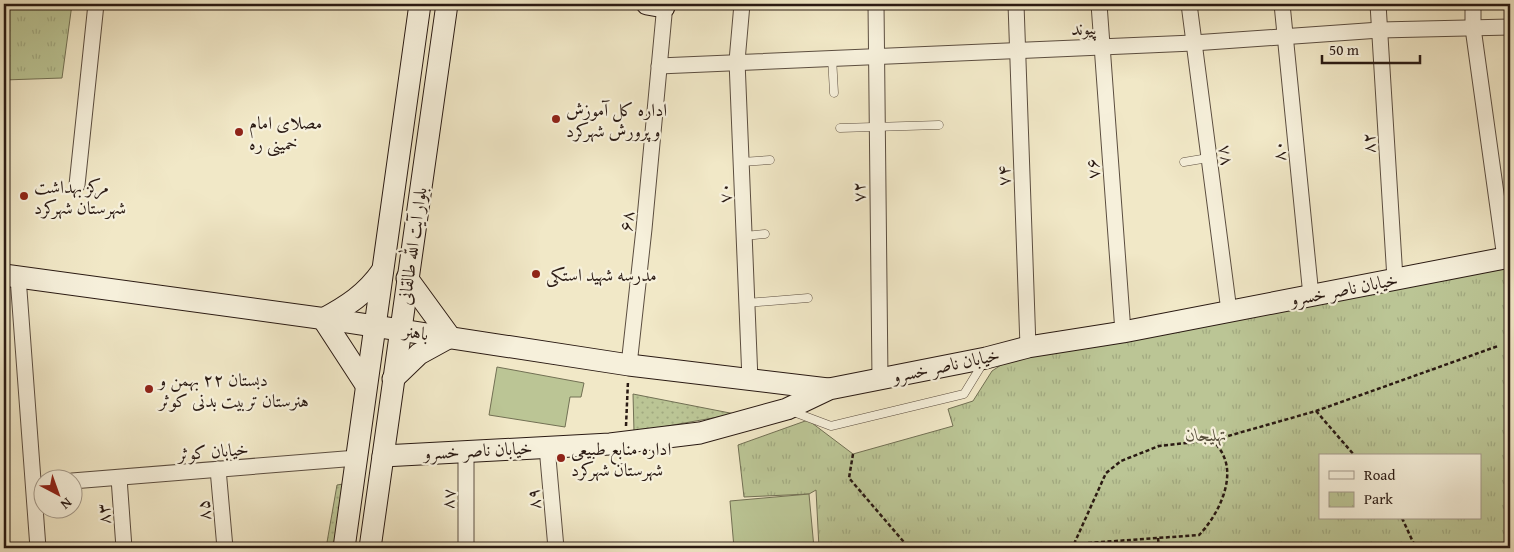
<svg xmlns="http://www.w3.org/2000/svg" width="1514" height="552" font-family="'Gentium Book Plus',Amiri,serif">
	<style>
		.grass { fill: url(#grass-dots); stroke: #727054 }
		.park { fill: url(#park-tufts); stroke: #727054; fill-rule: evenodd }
		.pitch { fill: #bbc595; stroke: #727054 }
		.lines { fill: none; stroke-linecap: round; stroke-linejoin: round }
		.service-casing { stroke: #5c4e40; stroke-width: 9 }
		.minor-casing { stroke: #5c4e40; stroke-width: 17 }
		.secondary-casing { stroke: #2a1a13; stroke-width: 23 }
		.path { stroke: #2a1a13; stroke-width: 2.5; stroke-dasharray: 4 2.5; stroke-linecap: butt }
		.service { stroke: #f6f0db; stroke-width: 8 }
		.minor { stroke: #f6f0db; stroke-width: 15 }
		.secondary { stroke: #f6f0db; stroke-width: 21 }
		.poi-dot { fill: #8f2418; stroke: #f6f0db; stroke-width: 2 }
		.labels { text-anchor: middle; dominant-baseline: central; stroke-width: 4.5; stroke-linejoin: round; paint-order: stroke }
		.street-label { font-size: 18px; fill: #2a1a13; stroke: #f6f0db }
		.poi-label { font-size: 18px; fill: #2a1a13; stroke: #f6f0db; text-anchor: start }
		.park-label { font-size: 18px; font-style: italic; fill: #564d3a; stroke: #f6f0db }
	</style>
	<defs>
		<pattern id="grass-dots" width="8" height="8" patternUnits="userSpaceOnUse" patternTransform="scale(1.25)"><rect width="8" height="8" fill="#bbc595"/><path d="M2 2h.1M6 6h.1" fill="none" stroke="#a1a980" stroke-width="1.8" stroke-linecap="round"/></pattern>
		<pattern id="park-tufts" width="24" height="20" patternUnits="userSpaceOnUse" patternTransform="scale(1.25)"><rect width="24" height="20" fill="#bbc595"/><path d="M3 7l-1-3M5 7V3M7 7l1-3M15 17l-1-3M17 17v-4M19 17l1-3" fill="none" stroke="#a1a980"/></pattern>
	</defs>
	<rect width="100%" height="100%" fill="#f1e8c7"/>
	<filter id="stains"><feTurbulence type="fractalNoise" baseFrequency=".004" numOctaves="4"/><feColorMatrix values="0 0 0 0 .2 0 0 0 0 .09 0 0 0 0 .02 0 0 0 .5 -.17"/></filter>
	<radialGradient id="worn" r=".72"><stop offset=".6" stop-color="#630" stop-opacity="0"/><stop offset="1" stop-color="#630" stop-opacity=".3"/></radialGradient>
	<!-- grass -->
	<g class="grass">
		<polygon points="633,394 735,414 634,432"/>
		<polygon points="349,483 339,548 326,548 337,485"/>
	</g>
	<!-- park -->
	<g class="park">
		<polygon points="4,4 72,4 62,78 4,80"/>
		<path d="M1510,268V548H819L816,490L809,494L744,497L738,445L808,420L853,454L953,426L948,409L973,401L992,371L1028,347ZM1320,456H1480V518H1320Z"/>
	</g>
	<!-- pitch -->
	<g class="pitch">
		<polygon points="497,367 584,383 581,397 570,397 565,427 489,415"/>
		<polygon points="809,494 814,548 734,548 730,501"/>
	</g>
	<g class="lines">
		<!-- service casing -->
		<g class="service-casing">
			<g id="service">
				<polyline points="832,57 834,93"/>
				<polyline points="840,128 939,125"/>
				<polyline points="741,162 770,160"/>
				<polyline points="1184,162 1208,158"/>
				<polyline points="745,236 765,234"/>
				<polyline points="747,303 808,298"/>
				<polyline points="791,411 831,426 964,394 983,363"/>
			</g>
		</g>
		<!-- minor casing -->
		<g class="minor-casing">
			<g id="minor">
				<polyline points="742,4 737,61 750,380"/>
				<polyline points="876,4 880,379"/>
				<polyline points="1016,4 1028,347"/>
				<polyline points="1099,4 1123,332"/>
				<polyline points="1189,4 1229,311"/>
				<polyline points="1282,4 1311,296"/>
				<polyline points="1378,4 1395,279"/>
				<polyline points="1473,4 1473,28 1505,258"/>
				<polyline points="659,66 1193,43 1380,30 1510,27"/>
				<polyline points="77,185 96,4"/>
				<polyline points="18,277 38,548"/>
				<polyline points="629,365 644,229 665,4"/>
				<polyline points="547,447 556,548"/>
				<polyline points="218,469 225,548"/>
				<polyline points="119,478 124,548"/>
				<polyline points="72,481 357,458"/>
				<polyline points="466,548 466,450"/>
			</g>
		</g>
		<!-- secondary casing -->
		<g class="secondary-casing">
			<g id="secondary">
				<polyline points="647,4 664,7"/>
				<polyline points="4,275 348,322 629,365 828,389"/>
				<polyline points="407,278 450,337"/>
				<polyline points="323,319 366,385"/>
				<path d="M323,319C347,306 366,294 382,271"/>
				<polyline points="393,379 419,354 450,337"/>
				<polyline points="383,456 610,444 700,433 787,409 829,389 986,358 1028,347 1123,332 1510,257"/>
				<polyline points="344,548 420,4"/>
				<polyline points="370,548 447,4"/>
			</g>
		</g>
		<!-- path -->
		<g class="path">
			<polyline points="1316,411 1355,456"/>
			<polyline points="626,426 628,381"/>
			<polyline points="853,454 849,478 909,548"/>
			<polyline points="1402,518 1413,542 1418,548"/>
			<polyline points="1158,538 1159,548"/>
			<polyline points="1074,544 1106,473 1121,461 1159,446 1214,440 1316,411 1498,346"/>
			<path d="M1056,548L1074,544L1199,535C1216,518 1235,482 1224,457C1222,451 1217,446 1214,440"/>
		</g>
		<!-- service -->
		<use href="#service" class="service"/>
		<!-- minor -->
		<use href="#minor" class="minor"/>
		<!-- secondary -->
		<use href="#secondary" class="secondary"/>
	</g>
	<!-- markers -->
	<g class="poi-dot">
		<circle cx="556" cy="119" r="5"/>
		<circle cx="239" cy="132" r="5"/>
		<circle cx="24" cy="196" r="5"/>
		<circle cx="536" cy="274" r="5"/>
		<circle cx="149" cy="389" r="5"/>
		<circle cx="561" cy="458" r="5"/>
	</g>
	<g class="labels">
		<!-- street labels -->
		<g class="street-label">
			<text transform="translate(1084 28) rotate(-2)">پیوند</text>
			<text transform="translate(1368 143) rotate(-93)">۸۲</text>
			<text transform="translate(1278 151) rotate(-95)">۸۰</text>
			<text transform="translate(1227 155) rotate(82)">۷۸</text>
			<text transform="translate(1092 169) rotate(-94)">۷۶</text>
			<text transform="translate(1003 176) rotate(-92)">۷۴</text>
			<text transform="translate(858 192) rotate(-91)">۷۲</text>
			<text transform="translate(724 193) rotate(-93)">۷۰</text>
			<text transform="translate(626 221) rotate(-84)">۶۸</text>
			<text transform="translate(412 246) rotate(-82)">بلوار آیت الله طالقانی</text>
			<text transform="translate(1344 289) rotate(-11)">خیابان ناصر خسرو</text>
			<text transform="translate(416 332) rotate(8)">باهنر</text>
			<text transform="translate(946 365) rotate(-12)">خیابان ناصر خسرو</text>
			<text transform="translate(478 450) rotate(-3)">خیابان ناصر خسرو</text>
			<text transform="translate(213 451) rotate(-5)">خیابان کوثر</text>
			<text transform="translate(447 499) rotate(-90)">۸۷</text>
			<text transform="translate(533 499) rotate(-95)">۸۹</text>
			<text transform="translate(203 510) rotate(-95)">۸۵</text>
			<text transform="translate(103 514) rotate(-94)">۸۳</text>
		</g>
		<!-- poi labels -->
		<g class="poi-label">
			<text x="566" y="109">اداره کل آموزش<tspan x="566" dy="21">و پرورش شهرکرد</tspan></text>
			<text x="249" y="122">مصلای امام<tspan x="249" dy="21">خمینی ره</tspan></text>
			<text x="34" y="186">مرکز بهداشت<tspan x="34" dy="21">شهرستان شهرکرد</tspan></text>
			<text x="546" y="274">مدرسه شهید استکی</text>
			<text x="159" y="379">دبستان ۲۲ بهمن و<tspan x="159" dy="21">هنرستان تربیت بدنی کوثر</tspan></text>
			<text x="571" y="448">اداره منابع طبیعی<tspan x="571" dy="21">شهرستان شهرکرد</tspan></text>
		</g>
		<!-- park labels -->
		<g class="park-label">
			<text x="1206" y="434">تهلیجان</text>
		</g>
	</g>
	<!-- margin -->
	<rect width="1514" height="552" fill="none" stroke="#f1e8c7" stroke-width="20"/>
	<rect x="5" y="5" width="1504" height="542" fill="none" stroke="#2a1a13" stroke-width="2.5"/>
	<rect x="10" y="10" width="1494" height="532" fill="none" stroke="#2a1a13"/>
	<!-- legend -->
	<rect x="1319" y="454" width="162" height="65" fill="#f6f0db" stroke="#a49a8b"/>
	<rect x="1329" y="471" width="25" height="8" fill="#f6f0db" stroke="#a49a8b"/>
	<text x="1364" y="480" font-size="15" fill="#2a1a13">Road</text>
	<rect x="1329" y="492" width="25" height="15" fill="url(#park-tufts)" stroke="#a49a8b"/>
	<text x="1364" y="504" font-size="15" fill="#2a1a13">Park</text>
	<!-- north arrow -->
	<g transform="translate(58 494) rotate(139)"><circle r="24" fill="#f6f0db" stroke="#a49a8b"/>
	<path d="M0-4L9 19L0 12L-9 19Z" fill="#8f2418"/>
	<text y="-8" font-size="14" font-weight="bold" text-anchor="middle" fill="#2a1a13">N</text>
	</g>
	<!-- scale -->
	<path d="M1322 55v8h98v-8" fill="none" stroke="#2a1a13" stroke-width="2.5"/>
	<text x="1329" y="55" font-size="15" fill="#2a1a13" stroke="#f6f0db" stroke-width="4" paint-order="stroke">50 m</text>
	<rect width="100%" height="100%" filter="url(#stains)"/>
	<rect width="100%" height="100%" fill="url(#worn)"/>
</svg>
